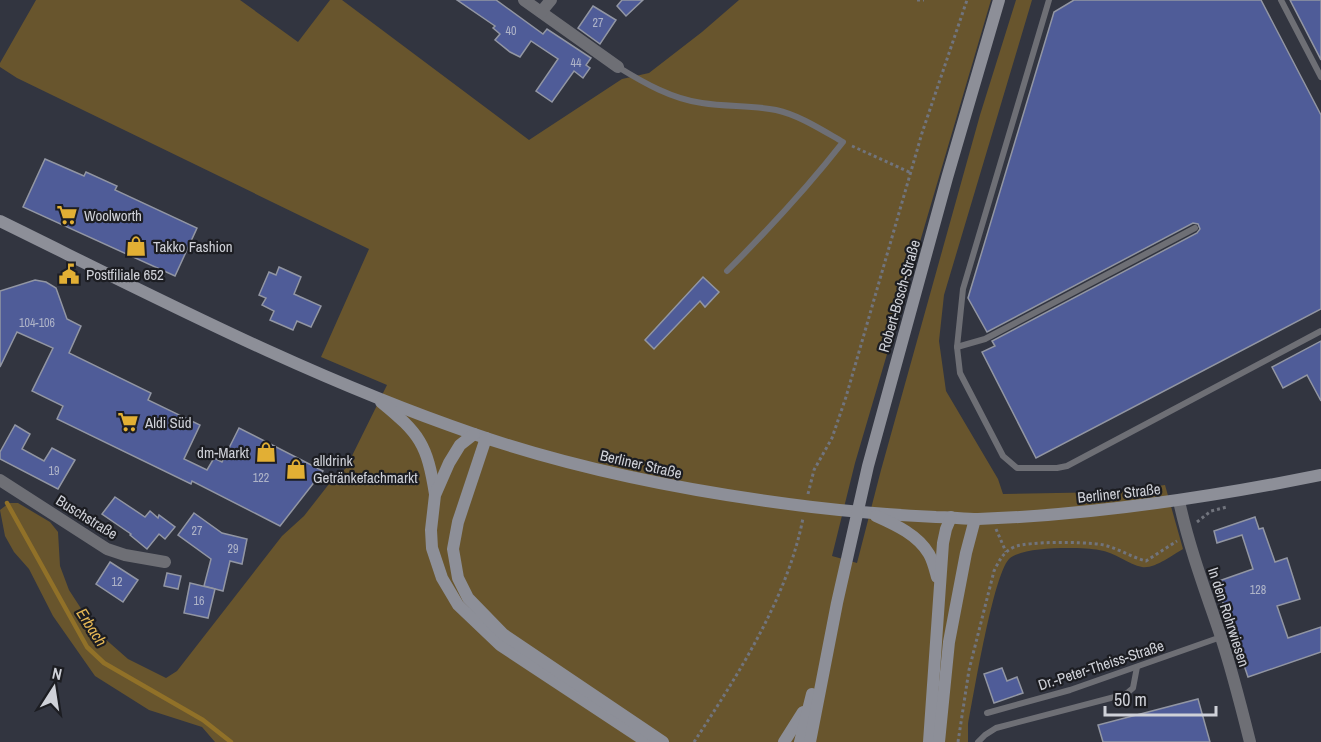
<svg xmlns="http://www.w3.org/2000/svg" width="1321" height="742" font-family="'Archivo Narrow',sans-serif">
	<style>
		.green { fill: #68552d }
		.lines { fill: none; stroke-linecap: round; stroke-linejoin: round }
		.stream { stroke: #917128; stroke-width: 4.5 }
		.building { fill: #4f5c98; stroke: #9296a3; stroke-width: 1.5 }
		.path { stroke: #71747d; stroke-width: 3; stroke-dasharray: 3 3; stroke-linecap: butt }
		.lane { stroke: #6e6f75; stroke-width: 6 }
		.street { stroke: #6e6f75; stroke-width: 12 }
		.secondary { stroke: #8d8f98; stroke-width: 12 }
		.labels { text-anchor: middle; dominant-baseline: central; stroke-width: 4.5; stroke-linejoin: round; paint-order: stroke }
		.number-label { font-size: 12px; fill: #afb4c8 }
		.poi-label { font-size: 15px; fill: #cfd1d8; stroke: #1c1d22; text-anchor: start }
		.street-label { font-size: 15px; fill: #cfd1d8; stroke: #1c1d22 }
		.water-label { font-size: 16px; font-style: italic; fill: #e7b956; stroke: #1c1d22 }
	</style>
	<rect width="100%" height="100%" fill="#323540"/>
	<!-- green -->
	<path class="green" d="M36,0H240L298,42L330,0H342L529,140L622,79L649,73L702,32L739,0H991L855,463L832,556L857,563L881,470L980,115L1016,0H1032L944,295L939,341L946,391L998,479L1003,494L1111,492L1165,485L1183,549C1172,555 1155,569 1142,567C1129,565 1115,552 1099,550C1081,547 1022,546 1009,559C993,576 974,694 968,724V742H215L202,727L149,710L95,676L53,616L29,569L14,552L5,536L0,510L9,503H18L50,522L58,532L60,566L69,590L95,630L128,659L166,678L177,671L282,536L304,516L329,484L346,468L387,385L321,357L369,249L17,78L0,67V63Z"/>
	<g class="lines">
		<!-- stream -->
		<polyline class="stream" points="7,503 87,647 104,663 203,720 231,742"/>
	</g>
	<!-- building -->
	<g class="building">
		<polygon points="457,0 496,0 543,34 547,29 591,58 586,65 590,68 583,78 574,71 552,102 536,91 558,59 531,41 520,57 510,52 495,40 500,34 493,28 495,26"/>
		<polygon points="622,0 643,0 626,16 617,6"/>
		<polygon points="1074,0 1261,0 1321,115 1321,309 1036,458 982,352 995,346 992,341 1197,233 1200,229 1198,224 1193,223 987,332 968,298 1054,12"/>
		<polygon points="1290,0 1321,0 1321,60"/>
		<polygon points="593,6 616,20 600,44 578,28"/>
		<polygon points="45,159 84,176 86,172 117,186 115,190 197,228 175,276 23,207"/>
		<polygon points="279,267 301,277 294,294 321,306 311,327 297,321 293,330 270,320 274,311 262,305 266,298 259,295 269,272 276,275"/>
		<polygon points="703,277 719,292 705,307 700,301 654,349 645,340"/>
		<polygon points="35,280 46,282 56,288 67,319 81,326 69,353 151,393 148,400 200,425 184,459 207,470 214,458 222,462 239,428 323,471 280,526 192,481 191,484 57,419 63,406 32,391 53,348 17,332 0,367 0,291"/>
		<polygon points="1321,341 1321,401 1307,375 1283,388 1272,367"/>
		<polygon points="15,425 30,434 22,449 44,461 52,448 75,460 58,489 0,459 0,452"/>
		<polygon points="115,497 145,517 150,511 158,518 159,515 175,527 165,539 159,534 147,549 130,535 131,534 102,514"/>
		<polygon points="194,513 222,533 247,539 242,564 230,561 223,591 204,586 211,559 178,535"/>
		<polygon points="1255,517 1259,529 1263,528 1275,562 1287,558 1300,599 1277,606 1288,638 1321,627 1321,652 1248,677 1216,582 1253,569 1242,535 1217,543 1214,531"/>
		<polygon points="110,562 138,580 123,602 96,584"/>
		<polygon points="167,573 181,576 178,589 164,586"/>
		<polygon points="190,583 215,589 208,618 184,613"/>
		<polygon points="1002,668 1007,681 1017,677 1023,693 994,703 984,674"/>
		<polygon points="1198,699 1210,742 1103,742 1098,725"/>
	</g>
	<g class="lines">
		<!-- path -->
		<g class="path">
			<polyline points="917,0 924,0"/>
			<polyline points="852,146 911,173"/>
			<polyline points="808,494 814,470 832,438 846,397 922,133 967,0"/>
			<polyline points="1197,522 1211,511 1227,507"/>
			<polyline points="996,529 1006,552"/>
			<path d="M694,742C738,675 788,597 803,518"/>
			<path d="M958,742L969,670L994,571C999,561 1003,552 1014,547C1028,541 1082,542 1098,544C1115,546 1130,557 1146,561L1177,541"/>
		</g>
		<!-- lane -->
		<g class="lane">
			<polyline points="1049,0 963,289 957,347 960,373 1003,456 1017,468 1057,468 1067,466 1321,331"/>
			<polyline points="1281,0 1321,77"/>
			<path d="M618,67C644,83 672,99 702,103C727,107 752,105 776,110C799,115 822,130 843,142C807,188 768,230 727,271"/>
			<polyline points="957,347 985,339 1195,228"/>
			<polyline points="987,713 1070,690 1221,637"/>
			<polyline points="978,742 985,735 996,728 1126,694 1133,688 1137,667"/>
		</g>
		<!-- street -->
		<g class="street">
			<polyline points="524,0 618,67"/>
			<polyline points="541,12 551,0"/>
			<polyline points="0,480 107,549 125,555 165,562"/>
			<path d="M1179,501C1189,547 1205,590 1220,634C1232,670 1241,706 1250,742"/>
		</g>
		<!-- secondary -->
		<g class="secondary">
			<path d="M0,221C155,297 310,378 474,434C584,472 697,493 812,507C854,512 894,515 936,517C950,517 964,519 978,519C1094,515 1207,498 1321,475"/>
			<path d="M381,402C420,434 427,444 435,494"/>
			<polyline points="474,434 460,445 449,463 435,495 431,530 432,548 442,578 458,605 500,645 647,742"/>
			<polyline points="486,438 458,522 453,549 458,578 468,598 503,634 663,742"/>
			<path d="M876,516C896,525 918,535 929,554C933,561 935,570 937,577"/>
			<polyline points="784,742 803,712"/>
			<polyline points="800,742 812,694"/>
			<polyline points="810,742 837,603 868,466 947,178 999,0"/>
			<polyline points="929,742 943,543 946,529 951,517"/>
			<polyline points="939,742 949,642 966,553 975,519"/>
		</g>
	</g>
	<!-- icons -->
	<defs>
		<g id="supermarket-bare" transform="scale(1.62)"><path d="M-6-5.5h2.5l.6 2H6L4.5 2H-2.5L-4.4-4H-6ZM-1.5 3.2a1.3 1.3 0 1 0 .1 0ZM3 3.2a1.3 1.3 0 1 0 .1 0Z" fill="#e2af34" stroke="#1c1d22" stroke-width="2.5" paint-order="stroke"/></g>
		<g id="shop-bare" transform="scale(1.62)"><path d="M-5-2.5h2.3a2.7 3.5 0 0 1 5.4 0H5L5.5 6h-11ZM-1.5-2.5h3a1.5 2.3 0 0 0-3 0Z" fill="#e2af34" stroke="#1c1d22" stroke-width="2.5" paint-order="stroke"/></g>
		<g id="civic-bare" transform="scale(1.62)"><path d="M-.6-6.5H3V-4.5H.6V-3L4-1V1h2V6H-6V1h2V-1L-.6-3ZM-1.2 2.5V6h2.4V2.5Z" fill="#e2af34" stroke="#1c1d22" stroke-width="2.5" paint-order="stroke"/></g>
	</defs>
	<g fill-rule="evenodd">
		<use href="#supermarket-bare" x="67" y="215"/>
		<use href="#shop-bare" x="136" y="246"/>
		<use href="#civic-bare" x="69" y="274"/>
		<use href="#supermarket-bare" x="128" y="422"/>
		<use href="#shop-bare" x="266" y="452"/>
		<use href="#shop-bare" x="296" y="469"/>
	</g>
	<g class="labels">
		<!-- number labels -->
		<g class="number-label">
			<text x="598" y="23">27</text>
			<text x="511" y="31">40</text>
			<text x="576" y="63">44</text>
			<text x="37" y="323">104-106</text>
			<text x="54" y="471">19</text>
			<text x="261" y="478">122</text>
			<text x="197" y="531">27</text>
			<text x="233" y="549">29</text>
			<text x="117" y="582">12</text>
			<text x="1258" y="590">128</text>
			<text x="199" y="601">16</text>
		</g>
		<!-- poi labels -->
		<g class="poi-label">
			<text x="84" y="215">Woolworth</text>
			<text x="153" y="246">Takko Fashion</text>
			<text x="86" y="274">Postfiliale 652</text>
			<text x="145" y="422">Aldi Süd</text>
			<text x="249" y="452" text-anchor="end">dm-Markt</text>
			<text x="313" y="460">alldrink<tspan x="313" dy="17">Getränkefachmarkt</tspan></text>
		</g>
		<!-- street labels -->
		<g class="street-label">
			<text transform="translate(899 296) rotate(-74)">Robert-Bosch-Straße</text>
			<text transform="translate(641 464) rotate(13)">Berliner Straße</text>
			<text transform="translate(1119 493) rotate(-6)">Berliner Straße</text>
			<text transform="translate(87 517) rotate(32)">Buschstraße</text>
			<text transform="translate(1229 617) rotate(72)">In den Rohrwiesen</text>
			<text transform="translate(1101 665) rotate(-18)">Dr.-Peter-Theiss-Straße</text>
		</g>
		<!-- water labels -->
		<g class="water-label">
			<text transform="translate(92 627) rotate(57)">Erbach</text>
		</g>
	</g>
	<!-- north arrow -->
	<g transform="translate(54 688) rotate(12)" stroke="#1c1d22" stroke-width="4.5" paint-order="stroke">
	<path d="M0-4.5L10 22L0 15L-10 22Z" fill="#cfd1d8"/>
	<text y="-9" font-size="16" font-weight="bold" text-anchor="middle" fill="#cfd1d8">N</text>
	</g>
	<!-- scale -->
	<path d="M1105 706v9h111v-9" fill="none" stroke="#cfd1d8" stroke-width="3"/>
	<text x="1114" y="706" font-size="18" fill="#cfd1d8" stroke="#1c1d22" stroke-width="4.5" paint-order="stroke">50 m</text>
</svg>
